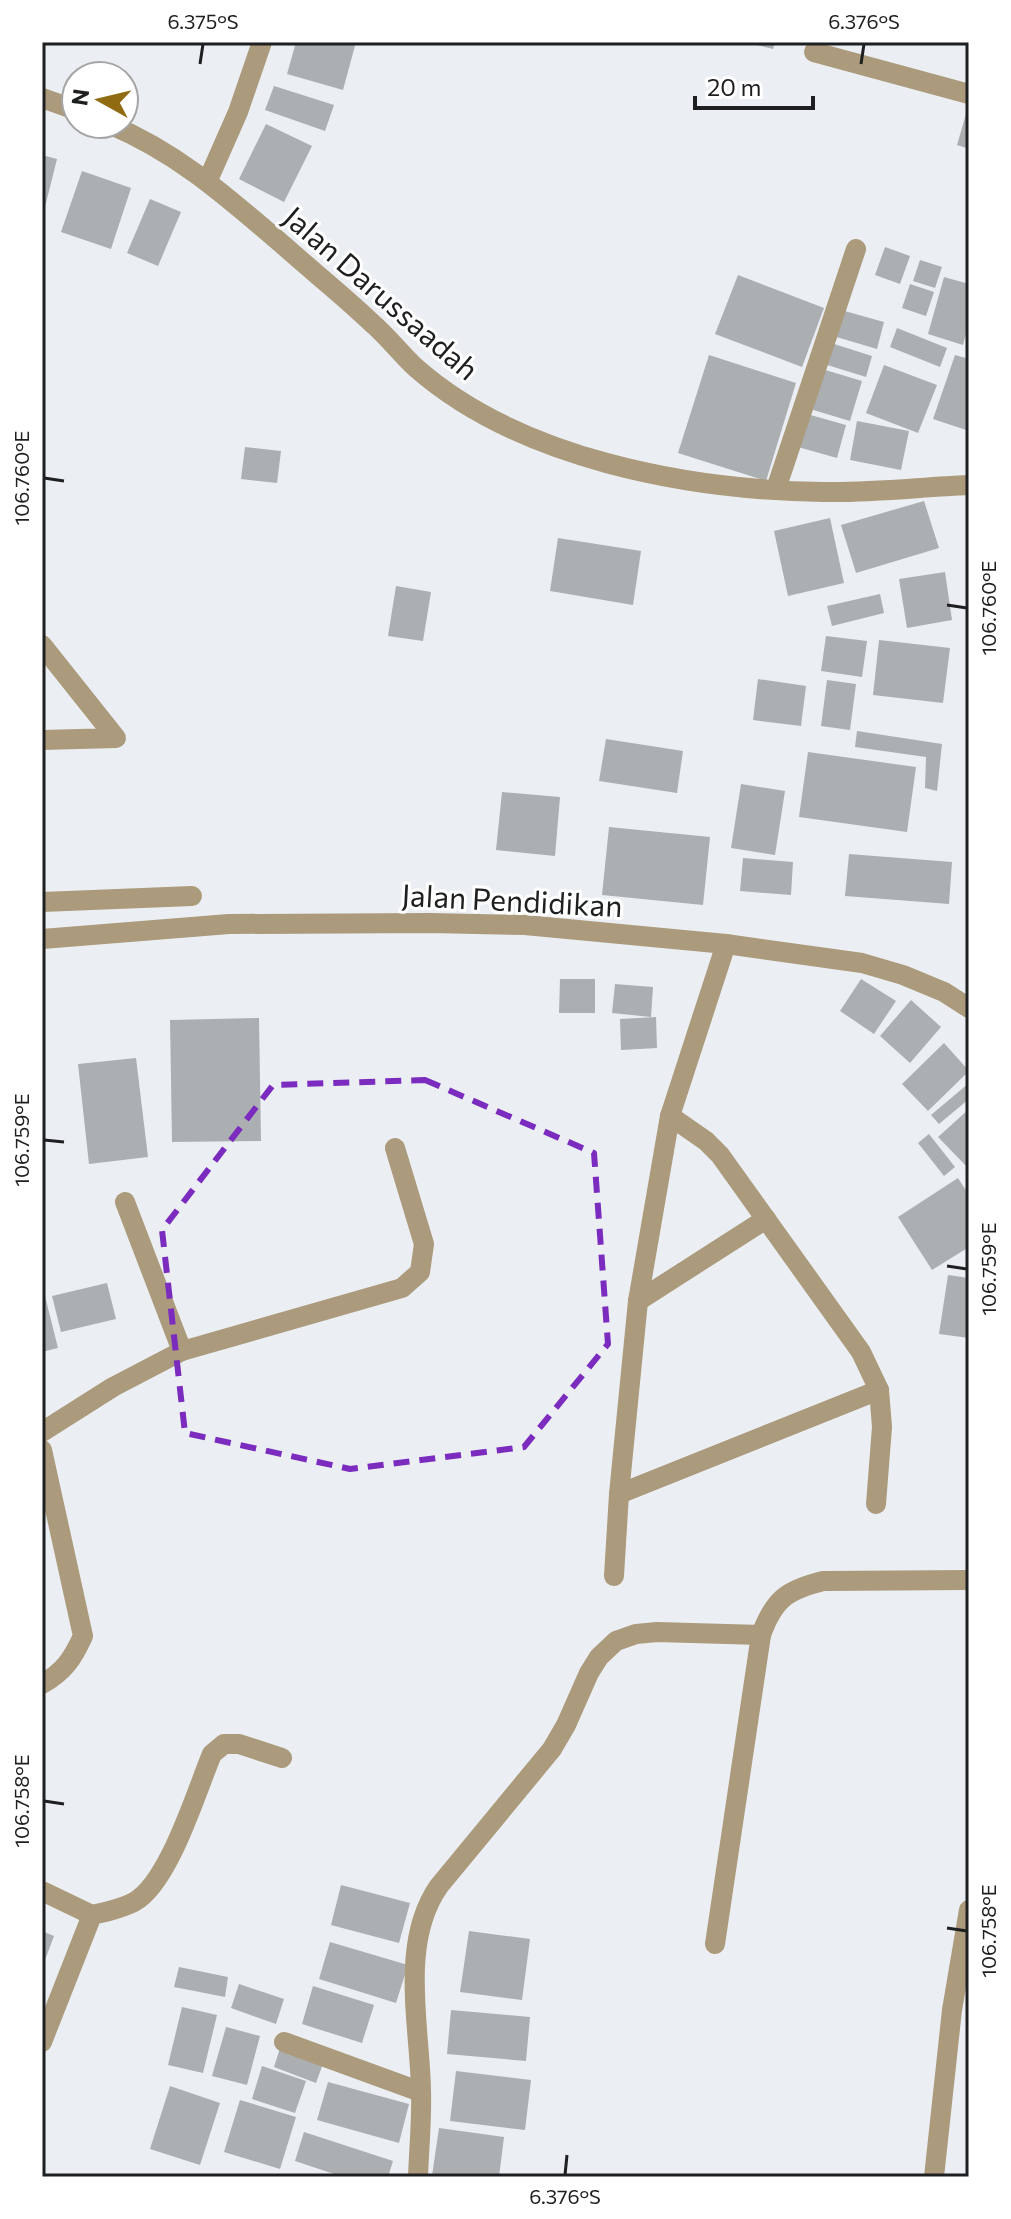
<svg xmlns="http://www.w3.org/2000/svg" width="1011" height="2219" font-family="Commissioner,sans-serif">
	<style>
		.building { fill: #abafb2 }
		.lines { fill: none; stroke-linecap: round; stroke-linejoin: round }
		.minor { stroke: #ab9a7b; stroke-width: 20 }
		.marked { fill: none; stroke: #7b2cbf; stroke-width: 6; stroke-dasharray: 16 10; stroke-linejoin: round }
		.ticks { fill: none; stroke: #1e1f20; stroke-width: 3 }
		.labels { text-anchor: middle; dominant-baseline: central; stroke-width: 6; stroke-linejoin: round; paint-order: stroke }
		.street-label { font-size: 30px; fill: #1e1f20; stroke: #fff }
		.neatline { fill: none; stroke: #1e1f20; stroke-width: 3 }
		.ticks-label { font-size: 20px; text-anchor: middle; fill: #1e1f20 }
	</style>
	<rect width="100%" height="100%" fill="#ebeff3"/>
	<!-- building -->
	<g class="building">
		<polygon points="296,42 356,42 343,90 287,74"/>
		<polygon points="744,42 775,42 773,49"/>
		<polygon points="274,86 334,105 325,131 265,110"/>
		<polygon points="968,107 969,107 969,149 957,145"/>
		<polygon points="266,124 312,146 284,202 239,179"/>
		<polygon points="42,155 57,159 43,215 42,214"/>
		<polygon points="82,171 131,188 111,249 61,232"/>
		<polygon points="150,199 181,212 158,266 127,253"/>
		<polygon points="885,247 910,256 900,284 875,275"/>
		<polygon points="920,260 942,267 935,288 913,281"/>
		<polygon points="738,275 824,308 802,367 715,334"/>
		<polygon points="944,277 969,284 969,322 963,345 928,334"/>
		<polygon points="910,284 934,292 926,316 902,308"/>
		<polygon points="841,310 884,322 877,349 833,336"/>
		<polygon points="897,328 947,348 940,367 890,347"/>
		<polygon points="831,343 872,356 866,377 824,364"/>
		<polygon points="709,355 796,383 766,481 678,453"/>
		<polygon points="955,355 969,359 969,431 933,419"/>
		<polygon points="884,365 937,385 918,433 866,413"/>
		<polygon points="822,369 862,381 850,421 810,409"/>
		<polygon points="807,414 846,425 837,458 798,447"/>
		<polygon points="857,421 909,431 901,470 850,460"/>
		<polygon points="245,447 281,451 277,483 241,479"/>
		<polygon points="924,501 939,548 856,573 841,525"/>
		<polygon points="830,518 844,583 788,596 774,531"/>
		<polygon points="558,538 641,551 633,605 550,591"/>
		<polygon points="945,572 952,620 907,628 899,579"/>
		<polygon points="396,586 431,592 423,641 388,636"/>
		<polygon points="880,594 884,613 832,626 827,606"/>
		<polygon points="826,636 867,641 862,677 821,671"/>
		<polygon points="879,640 950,648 943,703 873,695"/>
		<polygon points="758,679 806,686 801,726 753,720"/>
		<polygon points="827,680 856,684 850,730 821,726"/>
		<polygon points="857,731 942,744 937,791 925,788 926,757 855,747"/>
		<polygon points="606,739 683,751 677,793 599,781"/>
		<polygon points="808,752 916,767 907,832 799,817"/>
		<polygon points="741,784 785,791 775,855 731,848"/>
		<polygon points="502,792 560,797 555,856 496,850"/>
		<polygon points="609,827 710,837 703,905 602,895"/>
		<polygon points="849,854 952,862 949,904 845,896"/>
		<polygon points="743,858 793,862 791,895 740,891"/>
		<polygon points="560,979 595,979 595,1013 559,1013"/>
		<polygon points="861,979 896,1001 874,1034 840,1011"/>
		<polygon points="615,984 653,987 651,1017 612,1013"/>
		<polygon points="911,1000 941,1027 910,1063 880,1036"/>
		<polygon points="656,1017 657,1048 621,1050 620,1019"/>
		<polygon points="259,1018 261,1141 172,1142 170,1020"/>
		<polygon points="944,1043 969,1071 928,1111 902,1084"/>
		<polygon points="136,1058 148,1157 89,1164 78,1064"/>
		<polygon points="969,1083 969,1099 939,1124 931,1115"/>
		<polygon points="969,1109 969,1169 938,1137"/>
		<polygon points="929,1134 955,1167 944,1176 918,1143"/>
		<polygon points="958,1178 969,1195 969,1247 932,1270 898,1217"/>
		<polygon points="948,1275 969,1278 969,1338 939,1334"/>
		<polygon points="107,1283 116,1319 61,1332 52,1296"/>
		<polygon points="42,1284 58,1348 42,1352"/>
		<polygon points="341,1885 410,1903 399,1943 331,1925"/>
		<polygon points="42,1931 54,1936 42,1968"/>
		<polygon points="469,1931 530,1939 522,2000 460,1992"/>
		<polygon points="330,1942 408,1965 396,2003 319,1979"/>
		<polygon points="179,1967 228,1977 225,1997 174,1987"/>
		<polygon points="239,1984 284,1999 276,2024 231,2008"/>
		<polygon points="313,1986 374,2005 362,2043 302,2024"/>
		<polygon points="182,2007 217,2015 203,2073 168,2065"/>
		<polygon points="451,2010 530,2017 526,2061 447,2054"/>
		<polygon points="226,2027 260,2036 247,2085 212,2076"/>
		<polygon points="281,2045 324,2061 316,2083 274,2067"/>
		<polygon points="262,2066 306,2081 295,2113 252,2099"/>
		<polygon points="456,2071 531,2080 525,2130 450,2121"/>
		<polygon points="328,2082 409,2104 399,2143 317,2120"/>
		<polygon points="170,2086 220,2103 200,2165 150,2149"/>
		<polygon points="240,2100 296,2117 280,2169 224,2152"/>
		<polygon points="439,2128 504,2137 499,2177 432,2176"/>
		<polygon points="304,2132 393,2161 388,2177 343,2177 295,2161"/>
	</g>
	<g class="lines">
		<!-- minor -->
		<g class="minor">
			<polyline points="814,52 969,94"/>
			<polyline points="42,98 76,110"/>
			<path d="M109,124C178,153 226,196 282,244C312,271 344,296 373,324C388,337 400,353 415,367C519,459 688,490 824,492C872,493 921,487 969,485"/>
			<polyline points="208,180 238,112 262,42"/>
			<polyline points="776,489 856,249"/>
			<polyline points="42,645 116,738 42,740"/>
			<polyline points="42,902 192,896"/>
			<polyline points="42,939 229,924 430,923 525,925 726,944 862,963 903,975 944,992 969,1008"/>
			<polyline points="670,1116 706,1141 720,1155 861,1352 879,1390 882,1427 876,1504"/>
			<polyline points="125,1202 182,1351"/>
			<polyline points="638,1301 766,1219"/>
			<polyline points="42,1432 113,1387 182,1351 402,1288 420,1272 424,1244 395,1148"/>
			<path d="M42,1450L83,1636C73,1658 64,1672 42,1684"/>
			<polyline points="619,1494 879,1390"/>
			<polyline points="614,1576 619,1494 638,1301 670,1116 726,944"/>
			<polyline points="42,1891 92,1915"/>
			<polyline points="715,1944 761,1635"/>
			<path d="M42,2042L92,1915C106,1912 121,1909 134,1902C169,1883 196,1792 212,1754L224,1744H239L282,1758"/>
			<polyline points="284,2042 421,2092"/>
			<path d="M418,2177C419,2148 422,2119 421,2091C420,2026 399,1943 439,1886L552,1749L566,1725L589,1673L599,1657L616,1641L636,1634L657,1632L761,1635C774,1599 787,1590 823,1581L969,1580"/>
			<polyline points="934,2177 952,2010 969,1910"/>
		</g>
	</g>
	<!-- marked area -->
	<path class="marked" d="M425,1080L594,1153L608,1344L524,1447L350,1469L185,1433L162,1230L273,1085Z"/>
	<!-- ticks -->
	<path class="ticks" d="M200,64L203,44M861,64L864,44M44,478L64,481M947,605L967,608M44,1140L64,1142M947,1266L967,1269M44,1801L64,1804M947,1928L967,1931M565,2175L567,2155"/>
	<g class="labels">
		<!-- street labels -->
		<g class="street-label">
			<text transform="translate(382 292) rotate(41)">Jalan Darussaadah</text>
			<text transform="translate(512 899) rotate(3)">Jalan Pendidikan</text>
		</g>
	</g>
	<!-- border -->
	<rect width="1011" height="2219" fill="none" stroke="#ffffff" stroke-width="88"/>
	<!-- north arrow -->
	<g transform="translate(100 100) rotate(278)"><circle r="38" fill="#ffffff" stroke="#a5a5a6" stroke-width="2"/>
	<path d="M0-6L14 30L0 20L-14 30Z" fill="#906b11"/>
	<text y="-12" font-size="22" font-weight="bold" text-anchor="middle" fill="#1e1f20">N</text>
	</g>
	<!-- scale -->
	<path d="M695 96v12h118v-12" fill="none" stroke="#1e1f20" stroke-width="4"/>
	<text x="707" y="96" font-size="24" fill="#1e1f20" stroke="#ffffff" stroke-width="6" paint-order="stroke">20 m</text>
	<rect x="44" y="44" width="923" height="2131" class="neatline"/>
	<g class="ticks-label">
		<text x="203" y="29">6.375°S</text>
		<text x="864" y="29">6.376°S</text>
		<text transform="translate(22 478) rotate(-90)" y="7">106.760°E</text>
		<text transform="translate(989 608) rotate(-90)" y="7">106.760°E</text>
		<text transform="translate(22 1140) rotate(-90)" y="7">106.759°E</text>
		<text transform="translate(989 1269) rotate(-90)" y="7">106.759°E</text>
		<text transform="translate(22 1801) rotate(-90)" y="7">106.758°E</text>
		<text transform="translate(989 1931) rotate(-90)" y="7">106.758°E</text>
		<text x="565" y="2204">6.376°S</text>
	</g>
</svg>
